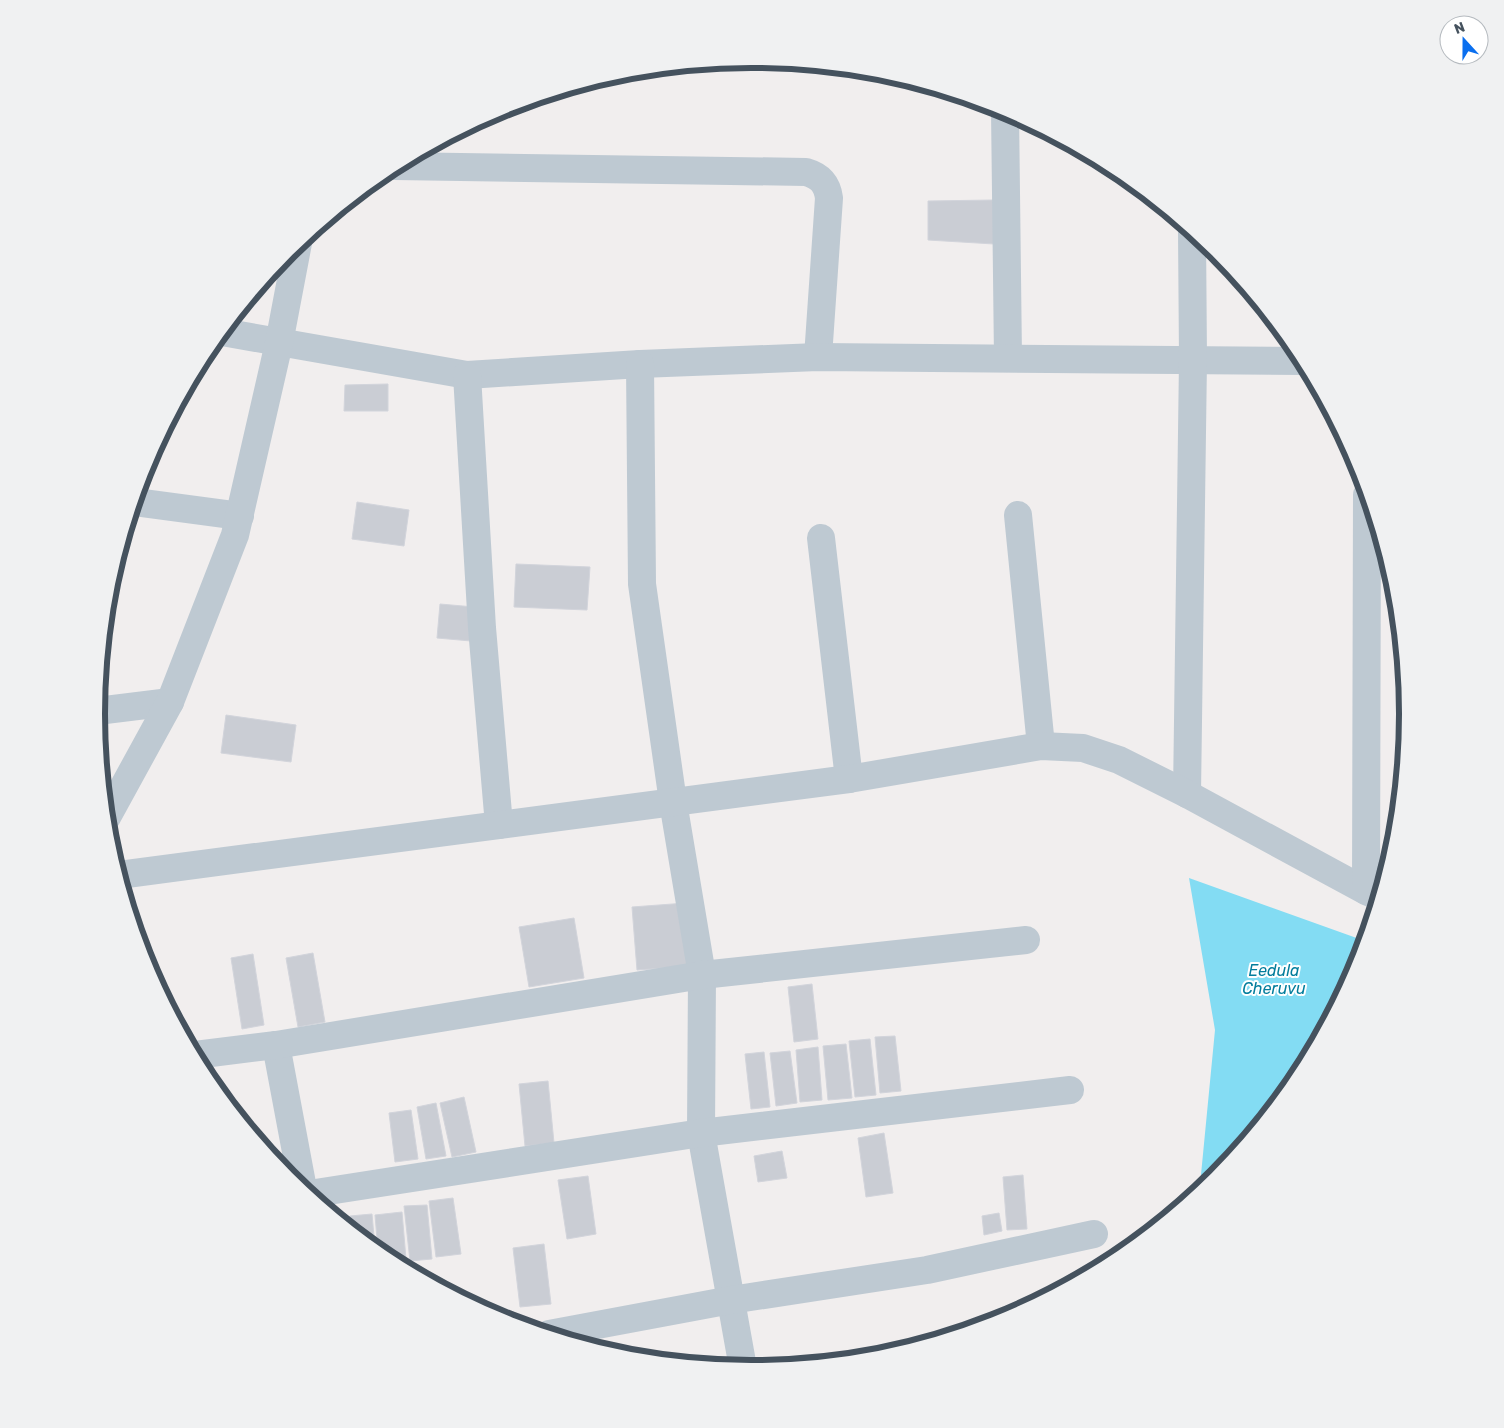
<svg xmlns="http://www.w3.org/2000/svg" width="1504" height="1428" font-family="Rubik,sans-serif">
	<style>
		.water { fill: #83dcf3 }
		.building { fill: #cacdd4; stroke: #d2d4db }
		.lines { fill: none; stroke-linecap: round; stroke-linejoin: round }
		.minor { stroke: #bec9d2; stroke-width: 28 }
		.labels { text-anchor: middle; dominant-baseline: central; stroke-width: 4; stroke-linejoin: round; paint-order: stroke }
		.water-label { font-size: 16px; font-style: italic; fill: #037d9c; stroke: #fff }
		.rim { fill: none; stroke: #45525e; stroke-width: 6 }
	</style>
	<rect width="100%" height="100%" fill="#f1eeee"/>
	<!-- water -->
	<polygon class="water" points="1189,878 1365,941 1357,965 1297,1078 1215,1178 1202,1188 1200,1185 1215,1030"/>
	<!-- building -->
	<g class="building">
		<polygon points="993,200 994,244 928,240 928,201"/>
		<polygon points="388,384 388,411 344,411 345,385"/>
		<polygon points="357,502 409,510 404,546 352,539"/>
		<polygon points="516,564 590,567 587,610 514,607"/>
		<polygon points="440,604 474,607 471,641 437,638"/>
		<polygon points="226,715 296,725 291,762 221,753"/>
		<polygon points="686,903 691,966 637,970 632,907"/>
		<polygon points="574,918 584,978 529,987 519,927"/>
		<polygon points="313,953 325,1022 298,1027 286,958"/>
		<polygon points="253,954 264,1025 242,1029 231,958"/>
		<polygon points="812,984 818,1039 794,1042 788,987"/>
		<polygon points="895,1036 901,1091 880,1093 875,1037"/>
		<polygon points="870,1039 876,1095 855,1097 849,1041"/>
		<polygon points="846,1044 852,1098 828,1100 823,1046"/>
		<polygon points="818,1047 822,1100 800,1102 796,1050"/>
		<polygon points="790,1051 797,1103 776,1106 770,1053"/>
		<polygon points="764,1052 770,1107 751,1109 745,1054"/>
		<polygon points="548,1081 554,1143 525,1146 519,1084"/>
		<polygon points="464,1097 476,1152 452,1157 440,1103"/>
		<polygon points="436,1103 446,1156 426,1159 417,1107"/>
		<polygon points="411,1110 418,1159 395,1162 389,1113"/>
		<polygon points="884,1133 893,1193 866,1197 858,1138"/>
		<polygon points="782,1151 787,1178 758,1182 754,1156"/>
		<polygon points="1023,1175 1027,1229 1007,1230 1003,1177"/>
		<polygon points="588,1176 596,1234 567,1239 558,1180"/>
		<polygon points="453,1198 461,1254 436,1257 429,1201"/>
		<polygon points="427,1205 432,1259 410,1261 404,1206"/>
		<polygon points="402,1212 406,1259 391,1261 378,1251 375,1215"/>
		<polygon points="999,1213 1002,1231 984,1235 982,1216"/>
		<polygon points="372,1214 375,1248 351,1228 350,1216"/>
		<polygon points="544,1244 551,1304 520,1307 513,1248"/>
	</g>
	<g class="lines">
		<!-- minor -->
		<g class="minor">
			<polyline points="1005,110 1008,358"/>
			<path d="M394,166L806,172C820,176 827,183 829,198L818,357"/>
			<polyline points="222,332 467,375 640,364 818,357 1303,361"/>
			<polyline points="640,364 642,584 673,802 702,975 701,1133 743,1368"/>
			<polyline points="467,375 482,628 499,825"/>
			<polyline points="135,502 240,516"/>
			<polyline points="1018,515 1041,746"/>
			<polyline points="821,538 849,779"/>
			<polyline points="97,711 170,702"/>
			<polyline points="1187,794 1193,360 1192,232"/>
			<polyline points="107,817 170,702 235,535 279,343 298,243"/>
			<polyline points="119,875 849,779 1041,746 1083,748 1119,760 1187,794 1366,891 1378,896"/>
			<polyline points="1366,891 1367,495"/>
			<polyline points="276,1045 303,1189"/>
			<polyline points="195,1055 276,1045 702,975 1026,940"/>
			<polyline points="309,1194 701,1133 1070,1090"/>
			<polyline points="549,1334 731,1300 927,1270 1094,1234"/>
		</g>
	</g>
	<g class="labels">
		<!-- water labels -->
		<g class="water-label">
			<text x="1274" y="970">Eedula<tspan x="1274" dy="18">Cheruvu</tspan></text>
		</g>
	</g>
	<!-- crop -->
	<path d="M0 0H1504V1428H0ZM751 68H753A646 646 0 0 1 1399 714V714A646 646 0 0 1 753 1360H751A646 646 0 0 1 105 714V714A646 646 0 0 1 751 68Z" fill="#f0f1f2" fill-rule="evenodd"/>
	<path class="rim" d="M751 68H753A646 646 0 0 1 1399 714V714A646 646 0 0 1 753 1360H751A646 646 0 0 1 105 714V714A646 646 0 0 1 751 68Z"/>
	<!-- north arrow -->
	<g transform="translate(1464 40) rotate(339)"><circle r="24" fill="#ffffff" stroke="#b5babf"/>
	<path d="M0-4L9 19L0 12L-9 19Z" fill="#0a6fef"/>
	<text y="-8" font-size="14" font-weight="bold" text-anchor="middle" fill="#45525e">N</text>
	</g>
</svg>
